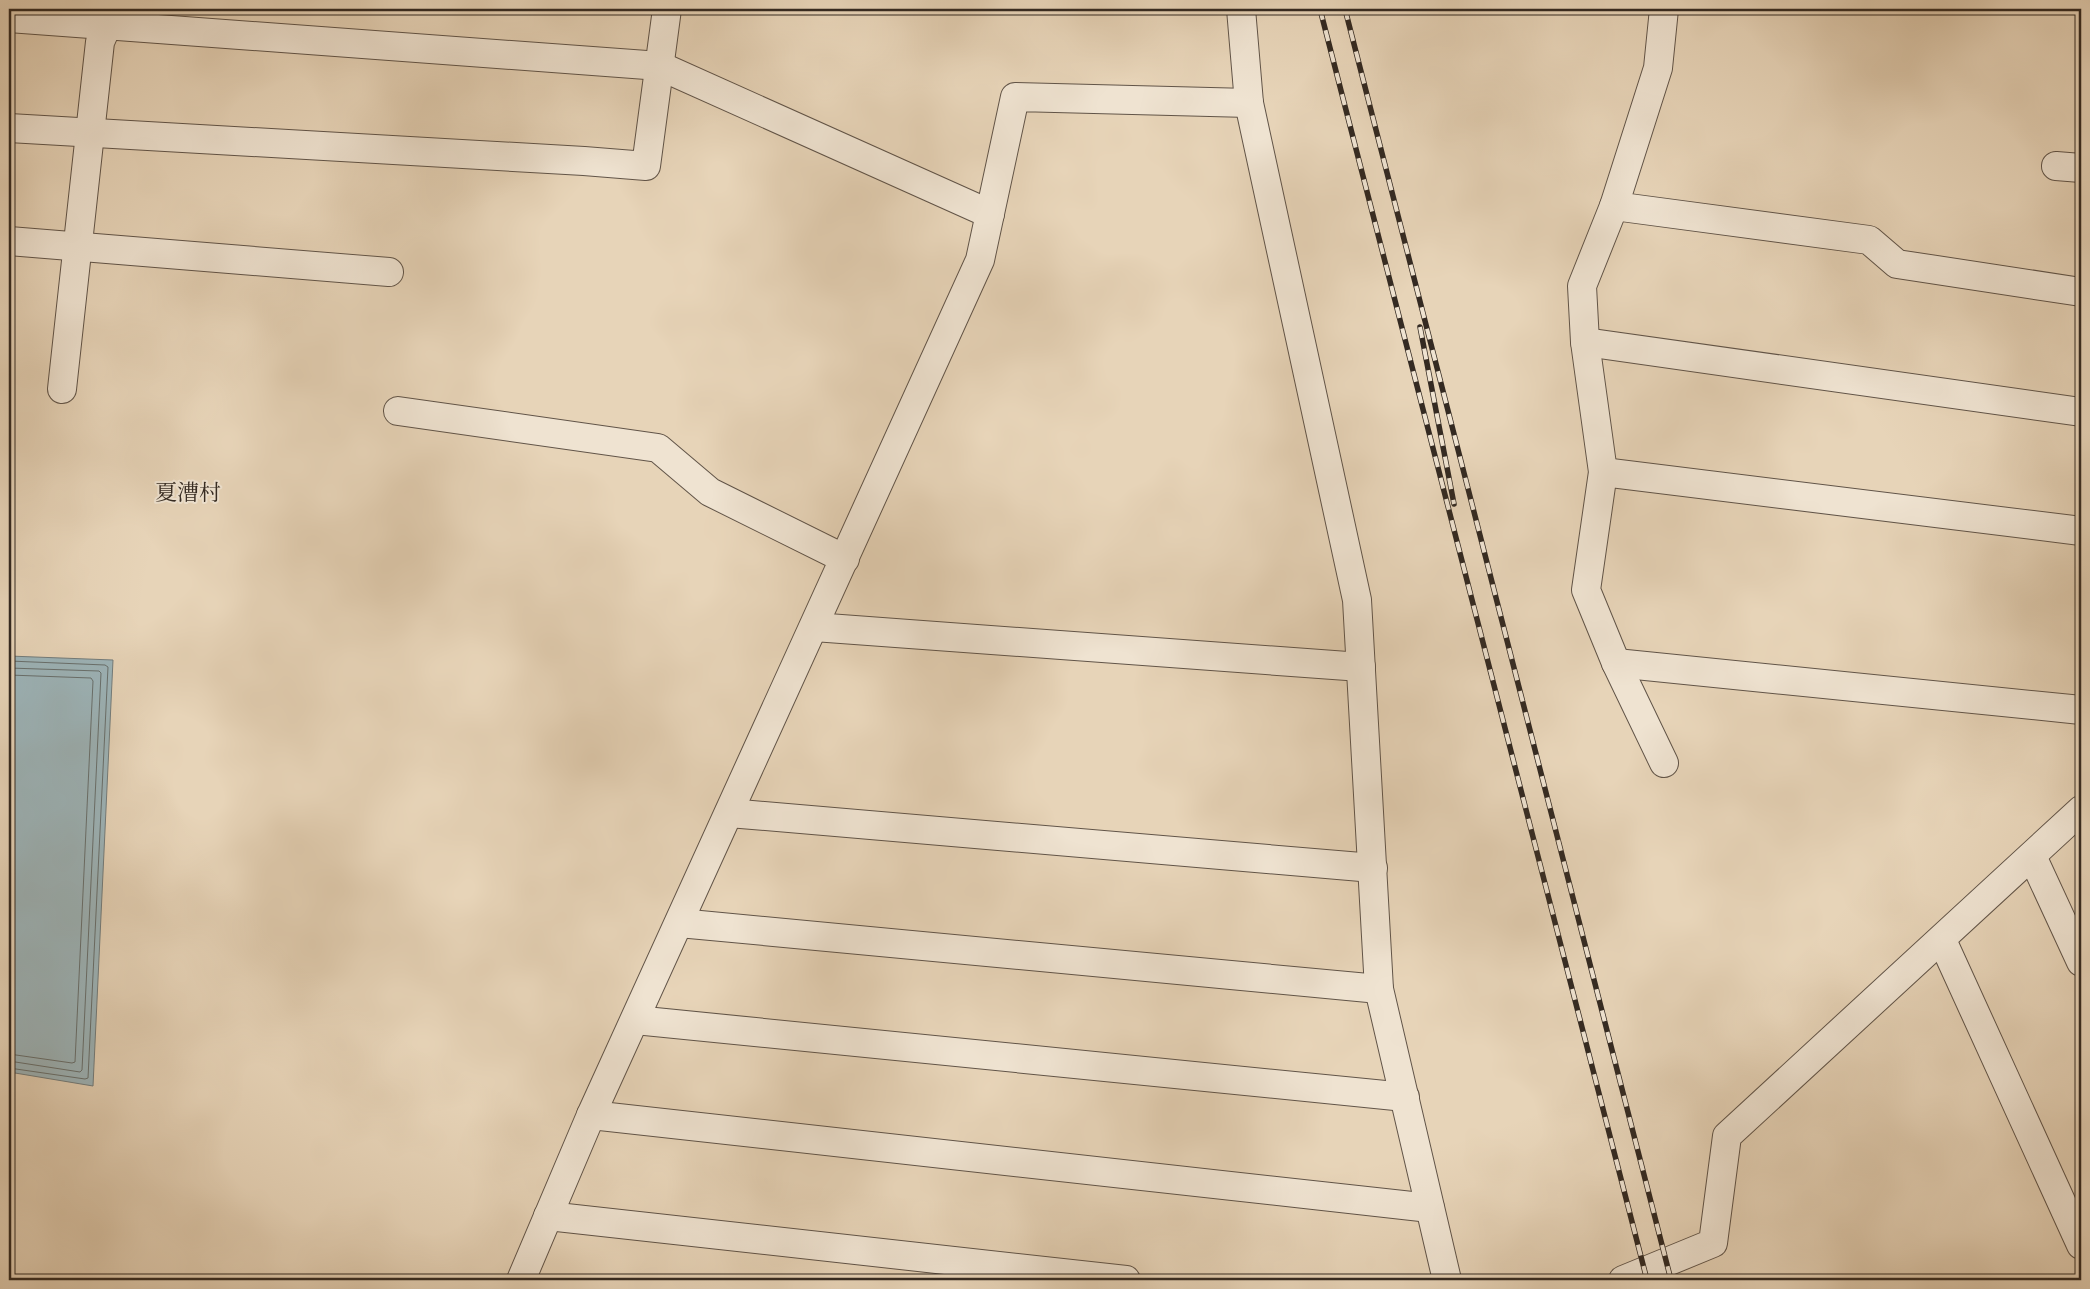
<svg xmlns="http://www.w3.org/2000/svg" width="2090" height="1289" font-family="'IM FELL English','Noto Serif SC',serif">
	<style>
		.water { fill: #9db5ba; stroke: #737d7d }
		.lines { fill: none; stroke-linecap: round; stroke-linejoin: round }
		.shore { stroke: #68706e; stroke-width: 1 }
		.minor-casing { stroke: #615448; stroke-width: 30 }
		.minor { stroke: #efe3d1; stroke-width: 28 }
		.rail-casing { stroke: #342a22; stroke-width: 5.5 }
		.rail { stroke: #efe3d1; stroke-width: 4; stroke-dasharray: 11; stroke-linecap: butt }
		.labels { text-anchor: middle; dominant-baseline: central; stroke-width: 4; stroke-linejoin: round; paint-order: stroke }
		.quarter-label { font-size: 22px; fill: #342a22; stroke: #efe3d1 }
	</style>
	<rect width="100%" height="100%" fill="#e7d4b8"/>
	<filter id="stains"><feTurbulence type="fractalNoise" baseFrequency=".004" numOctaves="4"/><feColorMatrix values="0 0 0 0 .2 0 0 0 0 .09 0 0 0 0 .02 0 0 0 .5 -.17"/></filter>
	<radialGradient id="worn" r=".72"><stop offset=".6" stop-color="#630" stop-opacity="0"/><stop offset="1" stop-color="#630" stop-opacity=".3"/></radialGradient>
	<!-- water -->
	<polygon class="water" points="9,656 113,660 93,1086 9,1072"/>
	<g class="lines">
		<!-- shore -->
		<g class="shore">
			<polyline points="9,661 105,665 108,667 88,1078 85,1079 9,1068"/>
			<polyline points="9,668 99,671 101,673 82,1070 80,1072 9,1061"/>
			<polyline points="9,675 91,678 93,681 75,1062 72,1063 9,1054"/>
		</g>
		<!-- minor casing -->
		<g class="minor-casing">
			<g id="minor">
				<polyline points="1241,9 1249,103 1357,600 1379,989 1447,1280"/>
				<polyline points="1664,9 1658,68 1614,206 1582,286 1585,342 1603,472 1586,590 1616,663 1664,763"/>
				<polyline points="9,18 660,66 990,214"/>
				<polyline points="9,128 584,161 646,166 667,9"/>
				<polyline points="2056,166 2081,168"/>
				<polyline points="1614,206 1869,240 1897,264 2081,292"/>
				<polyline points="9,241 389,272"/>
				<polyline points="1585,342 2081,412"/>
				<polyline points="62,389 100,42 108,24 109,9"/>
				<polyline points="398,411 658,448 710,492 845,559"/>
				<polyline points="1603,472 2081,531"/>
				<polyline points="814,627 1361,667"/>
				<polyline points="1616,663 2081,710"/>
				<polyline points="729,813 1373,868"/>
				<polyline points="2032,856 2081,962"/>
				<polyline points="679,923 1379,989"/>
				<polyline points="1942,940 2081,1245"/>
				<polyline points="635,1020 1405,1097"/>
				<polyline points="591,1115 1430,1208"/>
				<polyline points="548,1216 1126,1280"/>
				<polyline points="521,1280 591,1115 980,260 1015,97 1249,103"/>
				<polyline points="1623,1280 1713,1243 1727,1136 2081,810"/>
			</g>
		</g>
		<!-- minor -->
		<use href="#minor" class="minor"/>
		<!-- rail casing -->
		<g class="rail-casing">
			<g id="rail">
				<polyline points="1320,9 1647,1280"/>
				<polyline points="1345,9 1671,1280"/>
				<polyline points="1420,327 1454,504"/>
			</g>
		</g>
		<!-- rail -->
		<use href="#rail" class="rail"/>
	</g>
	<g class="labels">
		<!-- quarter labels -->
		<g class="quarter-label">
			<text x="188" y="494">夏漕村</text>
		</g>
	</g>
	<!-- margin -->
	<rect width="2090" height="1289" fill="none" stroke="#e7d4b8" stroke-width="30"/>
	<rect x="10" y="10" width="2070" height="1269" fill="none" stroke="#342a22" stroke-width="2.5"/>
	<rect x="15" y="15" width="2060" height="1259" fill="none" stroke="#342a22"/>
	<rect width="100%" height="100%" filter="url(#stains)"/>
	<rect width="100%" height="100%" fill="url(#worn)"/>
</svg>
